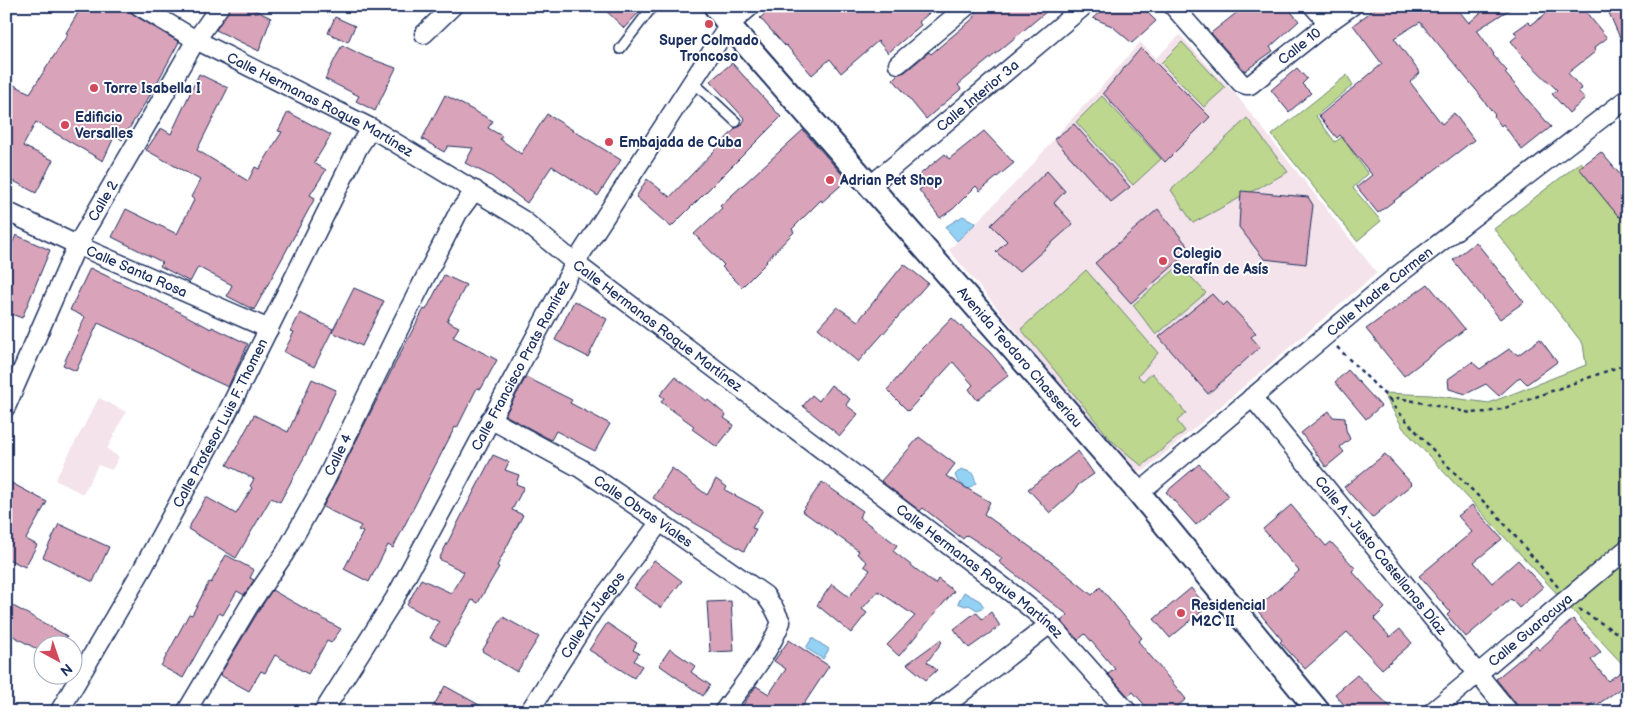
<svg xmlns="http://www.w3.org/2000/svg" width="1634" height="718" font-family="'Balsamiq Sans',sans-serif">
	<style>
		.built { fill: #f4e3ea }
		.green { fill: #bdd78e; stroke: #6c8376 }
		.water { fill: #94d2f5; stroke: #6491b9 }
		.building { fill: #d9a3b9; stroke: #1b2f5e }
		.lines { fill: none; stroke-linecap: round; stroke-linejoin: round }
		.service-casing { stroke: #1b2f5e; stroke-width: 12 }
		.minor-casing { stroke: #1b2f5e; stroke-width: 21 }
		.tertiary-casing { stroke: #1b2f5e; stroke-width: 26 }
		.path { stroke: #1b2f5e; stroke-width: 2.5; stroke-dasharray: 4 4; stroke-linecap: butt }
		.service { stroke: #fff; stroke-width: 9 }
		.minor { stroke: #fff; stroke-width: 18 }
		.tertiary { stroke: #fff; stroke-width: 22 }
		.poi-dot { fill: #d1495b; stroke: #fff; stroke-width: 2 }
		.labels { text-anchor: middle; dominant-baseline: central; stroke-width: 4; stroke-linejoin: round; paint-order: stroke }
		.poi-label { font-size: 14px; font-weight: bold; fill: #1b2f5e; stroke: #fff; text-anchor: start }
		.street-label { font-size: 14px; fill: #1b2f5e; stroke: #fff }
	</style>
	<rect width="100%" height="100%" fill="#fff"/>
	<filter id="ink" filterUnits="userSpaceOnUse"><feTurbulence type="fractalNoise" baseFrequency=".02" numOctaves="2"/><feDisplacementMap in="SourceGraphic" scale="10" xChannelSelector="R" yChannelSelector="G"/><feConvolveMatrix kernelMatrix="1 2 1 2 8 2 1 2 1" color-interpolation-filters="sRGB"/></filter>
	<g filter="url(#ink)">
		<!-- built -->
		<g class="built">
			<polygon points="1180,35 1237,96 1377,273 1144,471 1136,470 1099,431 949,250 1029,169 1063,128 1098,91 1140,42 1156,58"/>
			<polygon points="99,398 126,412 107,449 119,457 112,470 98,465 83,494 55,480"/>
		</g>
		<!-- green -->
		<g class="green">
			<polygon points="1182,42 1225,88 1204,107 1161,63"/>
			<polygon points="1347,75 1353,85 1316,116 1335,142 1342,137 1368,174 1353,188 1381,221 1357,241 1272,135"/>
			<polygon points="1102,96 1161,159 1133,185 1076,122"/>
			<polygon points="1247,118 1288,172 1193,223 1171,190"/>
			<polygon points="1581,162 1628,212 1628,670 1403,428 1383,393 1431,395 1489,403 1586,365 1583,344 1494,229"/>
			<polygon points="1180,265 1206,293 1156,335 1133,305"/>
			<polygon points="1086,270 1158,353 1138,376 1143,381 1152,373 1186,413 1177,421 1185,431 1142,466 1112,441 1021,329"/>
		</g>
		<!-- water -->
		<g class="water">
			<polygon points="963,216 976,223 957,241 945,227"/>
			<polygon points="961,469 973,473 976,483 968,489 957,480 955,475"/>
			<polygon points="964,592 980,601 984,607 977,610 969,605 965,606 958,603"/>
			<polygon points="812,638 829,649 823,659 806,648"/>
		</g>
		<!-- building -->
		<g class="building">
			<polygon points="82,6 123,6 134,15 179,42 152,92 122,140 115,135 103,161 36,122 23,146 53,160 36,193 6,177 6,81 30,93 68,34 66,33"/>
			<polygon points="231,6 247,6 271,18 259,51 216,30"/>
			<polygon points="601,6 645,6 624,28"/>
			<polygon points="774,6 937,6 919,22 921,25 888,53 878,41 841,73 830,59 812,75 786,45 785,46 760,18"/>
			<polygon points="984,6 1053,6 958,85 961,89 926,119 893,79 898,74 905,72 929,52 931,54 975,17 974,15"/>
			<polygon points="1106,6 1141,6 1156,21 1132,43 1112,26 1093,18"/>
			<polygon points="1245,6 1286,6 1299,21 1270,47 1273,51 1245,71 1211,33"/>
			<polygon points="1379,6 1455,6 1469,23 1488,6 1515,6 1477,30 1494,54 1493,55 1507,71 1505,73 1551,127 1522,150 1503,124 1501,126 1494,116 1495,115 1480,96 1481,96 1420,22 1394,38 1420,73 1410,82 1442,124 1454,113 1474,140 1378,213 1357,187 1372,175 1340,135 1337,138 1319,116 1382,64 1353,25"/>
			<polygon points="1556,6 1581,6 1607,38 1594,48 1595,52 1568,73 1582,89 1578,91 1585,99 1569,113 1552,94 1557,90 1524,58 1511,41 1518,35 1514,32 1528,22 1531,25"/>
			<polygon points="1606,6 1628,6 1628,56"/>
			<polygon points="335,17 355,26 348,42 328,33"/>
			<polygon points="342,45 366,57 396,68 375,111 356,101 359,96 325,79"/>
			<polygon points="1141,48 1210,117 1165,162 1103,93"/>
			<polygon points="732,63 781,117 671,227 636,197 647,179 670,197 736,128 741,126 745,119 710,81"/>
			<polygon points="1297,68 1307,79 1302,84 1311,93 1289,112 1271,90"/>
			<polygon points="199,74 228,88 197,150 248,181 255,167 259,169 282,132 278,131 288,112 331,135 314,163 326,170 310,195 315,198 254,310 227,296 232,285 198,267 190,282 160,266 162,262 112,237 126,209 177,234 194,200 191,197 200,180 146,150 161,128 171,134"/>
			<polygon points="445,95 493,121 488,128 502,136 500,139 521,154 547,114 621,160 598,196 552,166 527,203 491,176 465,163 473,148 448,146 444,152 422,139"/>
			<polygon points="1074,124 1130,187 1111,202 1054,139"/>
			<polygon points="803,130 847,180 822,202 821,200 792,229 794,232 766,261 767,262 742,287 722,267 724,265 694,234 722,208 720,206"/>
			<polygon points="984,131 1014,163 980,191 976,186 953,209 940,218 919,190 927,184 919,175 945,154 949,159"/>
			<polygon points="1601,152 1628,184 1628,210 1619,217 1579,168"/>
			<polygon points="1047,171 1065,191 1054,203 1073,224 1019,272 996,252 1007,241 991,225"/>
			<polygon points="1241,191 1308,197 1313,205 1306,264 1264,259 1239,227"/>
			<polygon points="1158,209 1191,250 1131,303 1095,263"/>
			<polygon points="16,235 50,250 22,318 6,312 6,258"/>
			<polygon points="1476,242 1524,302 1500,319 1453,260"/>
			<polygon points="904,264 928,283 858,362 818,328 837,307 858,321"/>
			<polygon points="90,268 159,301 211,329 212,327 248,344 228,387 191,370 145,345 98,323 76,371 63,365 85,317 70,310"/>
			<polygon points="444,275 466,285 447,321 459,327 453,337 497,360 481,389 477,388 457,428 455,427 393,548 388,545 369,582 344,569 363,532 358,530 361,526 323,507 403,348 424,309 426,310"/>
			<polygon points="1428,284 1465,329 1404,376 1366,329"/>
			<polygon points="354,288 384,301 362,346 332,332"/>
			<polygon points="1212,294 1223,306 1227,302 1256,333 1251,337 1260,347 1208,394 1159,337"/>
			<polygon points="574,301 607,319 588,357 555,340"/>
			<polygon points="300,313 333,329 314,367 284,352 294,332 291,331"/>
			<polygon points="952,318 990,352 1009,375 977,400 969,389 973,385 953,362 908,411 887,390 921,350"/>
			<polygon points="1540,339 1557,362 1527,384 1520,377 1499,396 1486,384 1466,394 1449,389 1448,379 1472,362 1480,369 1509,349 1518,355"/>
			<polygon points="1348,370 1381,406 1366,419 1335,382"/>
			<polygon points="526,377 572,400 570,403 610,424 595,451 556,431 551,440 505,415"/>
			<polygon points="675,377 707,401 708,400 726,415 724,418 734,425 717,447 692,429 694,426 661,402 664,398 660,395"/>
			<polygon points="312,379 336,390 308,450 280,502 271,498 236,558 188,529 206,497 236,514 252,488 250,486 254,479 227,465 254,415 288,432"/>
			<polygon points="831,385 850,399 846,405 858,414 840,436 803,406 812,395 819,401"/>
			<polygon points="1329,411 1333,417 1345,418 1346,430 1350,439 1340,447 1344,452 1326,467 1301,433"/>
			<polygon points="919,437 955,464 946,476 990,502 984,514 1054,564 1092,595 1100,587 1142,638 1138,641 1186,699 1171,712 1151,712 1133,692 1128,696 1108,674 1115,669 1085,634 1078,640 1061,621 1068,615 999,562 1002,558 967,535 963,539 923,508 920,511 881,481"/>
			<polygon points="1078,451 1094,474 1078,485 1074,492 1050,513 1028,489"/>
			<polygon points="1385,454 1412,484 1372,518 1344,487"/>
			<polygon points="493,455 509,462 505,470 519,475 516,484 524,487 512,510 523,515 497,566 499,567 478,603 472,600 446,646 430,638 439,622 407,605 421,579 451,593 464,572 439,559"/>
			<polygon points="1199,464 1229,496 1196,525 1166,492"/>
			<polygon points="672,468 707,495 716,479 727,487 725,490 763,510 752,528 756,529 744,551 682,516 682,517 653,498"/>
			<polygon points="6,480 47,502 26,539 37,545 25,567 6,558"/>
			<polygon points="822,482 863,511 859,517 897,545 893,551 935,584 938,579 954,591 899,656 887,645 915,616 878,591 862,609 867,613 851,633 817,605 832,584 849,597 870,570 864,566 867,562 857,554 859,551 802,511"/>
			<polygon points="1291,505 1326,546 1331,542 1355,568 1352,571 1385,608 1374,619 1390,637 1400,629 1412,643 1382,669 1347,632 1305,669 1280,642 1282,640 1256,609 1299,571 1263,529"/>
			<polygon points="1472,505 1502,539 1474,562 1492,583 1518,560 1543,587 1519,608 1511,599 1466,637 1447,615 1450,612 1419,576 1472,532 1458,516"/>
			<polygon points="59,524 109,547 93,582 43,557"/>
			<polygon points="226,555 254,570 250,578 254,580 244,595 237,591 223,615 219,613 183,678 161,666 189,614 192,615 209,582 211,583"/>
			<polygon points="654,560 682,581 661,608 634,588"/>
			<polygon points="1191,588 1207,607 1170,638 1154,619"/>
			<polygon points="272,590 341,629 331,643 327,641 308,674 275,655 265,673 261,671 249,691 220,675 258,612"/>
			<polygon points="731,601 734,651 710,652 707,602"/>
			<polygon points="6,602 67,636 62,646 42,646 42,652 6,632"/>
			<polygon points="976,612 982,619 991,612 1000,626 969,648 954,629"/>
			<polygon points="503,617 539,637 517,672 482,651"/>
			<polygon points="1573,619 1601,652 1591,660 1608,681 1621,672 1628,679 1628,683 1597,705 1594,702 1583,712 1523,712 1496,679 1536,646 1539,650"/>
			<polygon points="607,623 637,643 633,650 639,653 634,661 642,666 634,678 589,650"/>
			<polygon points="789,640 829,666 802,707 798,705 794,712 738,712 756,686 769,694 786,669 774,661"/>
			<polygon points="940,640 942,642 927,662 937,670 926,680 907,664"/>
			<polygon points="670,649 695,666 691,672 710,685 703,696 659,665"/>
			<polygon points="1357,675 1396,712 1350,712 1335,694"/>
			<polygon points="445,686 492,712 430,712"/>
		</g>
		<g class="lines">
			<!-- service casing -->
			<g class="service-casing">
				<g id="service">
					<polyline points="620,49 653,6"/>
					<polyline points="692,81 736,122"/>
				</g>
			</g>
			<!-- minor casing -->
			<g class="minor-casing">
				<g id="minor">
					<path id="s1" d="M139,6L196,40L371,128L523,220L575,263L1009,591L1050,624L1128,712"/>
					<path id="s2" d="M1173,6L1241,83L1246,85H1250L1328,23L1352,6"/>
					<polyline points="1313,6 1328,23"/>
					<polyline points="424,34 453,6"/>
					<polyline points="898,64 967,6"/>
					<path id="s3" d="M871,185L1084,6"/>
					<path id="s4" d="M6,211L77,245L269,329"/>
					<path id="s5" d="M1252,397L1509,712"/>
					<path id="s6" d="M6,407L77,245L196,40L220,6"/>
					<path id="s7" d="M490,419L580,468L660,522L765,595L774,608L781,622C768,656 744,683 723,712"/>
					<path id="s8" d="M1139,493L1394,278L1628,98"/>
					<path id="s9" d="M59,712L143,568L226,415L358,148L371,128"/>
					<path id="s10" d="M186,712L249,606L285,553L324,483L401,325L458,213L475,190"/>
					<path id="s11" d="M323,712L395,598L575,263L729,25L751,6"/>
					<path id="s12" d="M529,712L593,611L660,522"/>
					<polyline points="937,712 1050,624"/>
					<path id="s13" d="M1432,712L1628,548"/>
				</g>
			</g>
			<!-- tertiary casing -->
			<g class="tertiary-casing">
				<g id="tertiary">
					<path id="s14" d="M715,6L729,25L1139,493L1319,712"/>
				</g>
			</g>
			<!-- path -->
			<g class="path">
				<polyline points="1337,347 1391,401"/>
				<polyline points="1558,587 1498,516 1445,463 1394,407 1391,401 1392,399 1399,398 1471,413 1488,412 1505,408 1618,367 1628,365"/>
				<polyline points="1579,609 1628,640"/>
			</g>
			<!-- service -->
			<use href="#service" class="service"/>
			<!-- minor -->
			<use href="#minor" class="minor"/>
			<!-- tertiary -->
			<use href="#tertiary" class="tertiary"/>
		</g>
	</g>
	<!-- markers -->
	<g class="poi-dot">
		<circle cx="709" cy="24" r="5"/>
		<circle cx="94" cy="88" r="5"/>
		<circle cx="65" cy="125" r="5"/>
		<circle cx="609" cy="142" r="5"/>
		<circle cx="830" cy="180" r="5"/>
		<circle cx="1163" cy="261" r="5"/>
		<circle cx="1181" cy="613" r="5"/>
	</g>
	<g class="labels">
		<!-- poi labels -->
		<g class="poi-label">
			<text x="709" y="40" text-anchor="middle">Super Colmado<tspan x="709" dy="16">Troncoso</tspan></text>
			<text x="104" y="88">Torre Isabella I</text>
			<text x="75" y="117">Edificio<tspan x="75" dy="16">Versalles</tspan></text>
			<text x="619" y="142">Embajada de Cuba</text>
			<text x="840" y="180">Adrian Pet Shop</text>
			<text x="1173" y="253">Colegio<tspan x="1173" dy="16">Serafín de Asís</tspan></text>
			<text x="1191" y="605">Residencial<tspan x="1191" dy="16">M2C II</tspan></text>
		</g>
		<!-- street labels -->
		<g class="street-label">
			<text stroke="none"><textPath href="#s2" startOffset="175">Calle 10</textPath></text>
			<text stroke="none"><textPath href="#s3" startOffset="139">Calle Interior 3a</textPath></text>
			<text stroke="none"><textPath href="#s1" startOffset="206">Calle Hermanas Roque Martínez</textPath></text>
			<text stroke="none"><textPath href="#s6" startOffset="228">Calle 2</textPath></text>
			<text stroke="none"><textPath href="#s4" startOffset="144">Calle Santa Rosa</textPath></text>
			<text stroke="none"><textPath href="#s8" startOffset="314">Calle Madre Carmen</textPath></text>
			<text stroke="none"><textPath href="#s1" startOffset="611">Calle Hermanas Roque Martínez</textPath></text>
			<text stroke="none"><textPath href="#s14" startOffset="465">Avenida Teodoro Chasseriau</textPath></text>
			<text stroke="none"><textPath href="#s11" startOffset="399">Calle Francisco Prats Ramírez</textPath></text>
			<text stroke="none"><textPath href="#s9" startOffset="331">Calle Profesor Luis F. Thomen</textPath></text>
			<text stroke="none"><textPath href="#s10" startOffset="299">Calle 4</textPath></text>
			<text stroke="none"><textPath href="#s7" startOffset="179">Calle Obras Viales</textPath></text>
			<text stroke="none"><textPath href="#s5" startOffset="204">Calle A - Justo Castellanos Díaz</textPath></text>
			<text stroke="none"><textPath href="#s1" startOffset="1016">Calle Hermanas Roque Martínez</textPath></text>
			<text stroke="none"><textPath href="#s12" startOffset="116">Calle XII Juegos</textPath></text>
			<text stroke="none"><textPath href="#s13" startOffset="128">Calle Guarocuya</textPath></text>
		</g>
	</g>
	<!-- margin -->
	<rect width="1634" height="718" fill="none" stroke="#fff" stroke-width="25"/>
	<rect x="12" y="12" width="1609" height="693" fill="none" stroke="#1b2f5e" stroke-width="2" filter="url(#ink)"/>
	<!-- north arrow -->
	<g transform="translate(58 660) rotate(140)"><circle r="24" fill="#ffffff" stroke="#a4acbf"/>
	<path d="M0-4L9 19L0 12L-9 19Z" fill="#d1495b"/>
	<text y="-8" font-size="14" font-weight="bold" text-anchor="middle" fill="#1b2f5e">N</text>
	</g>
</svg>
